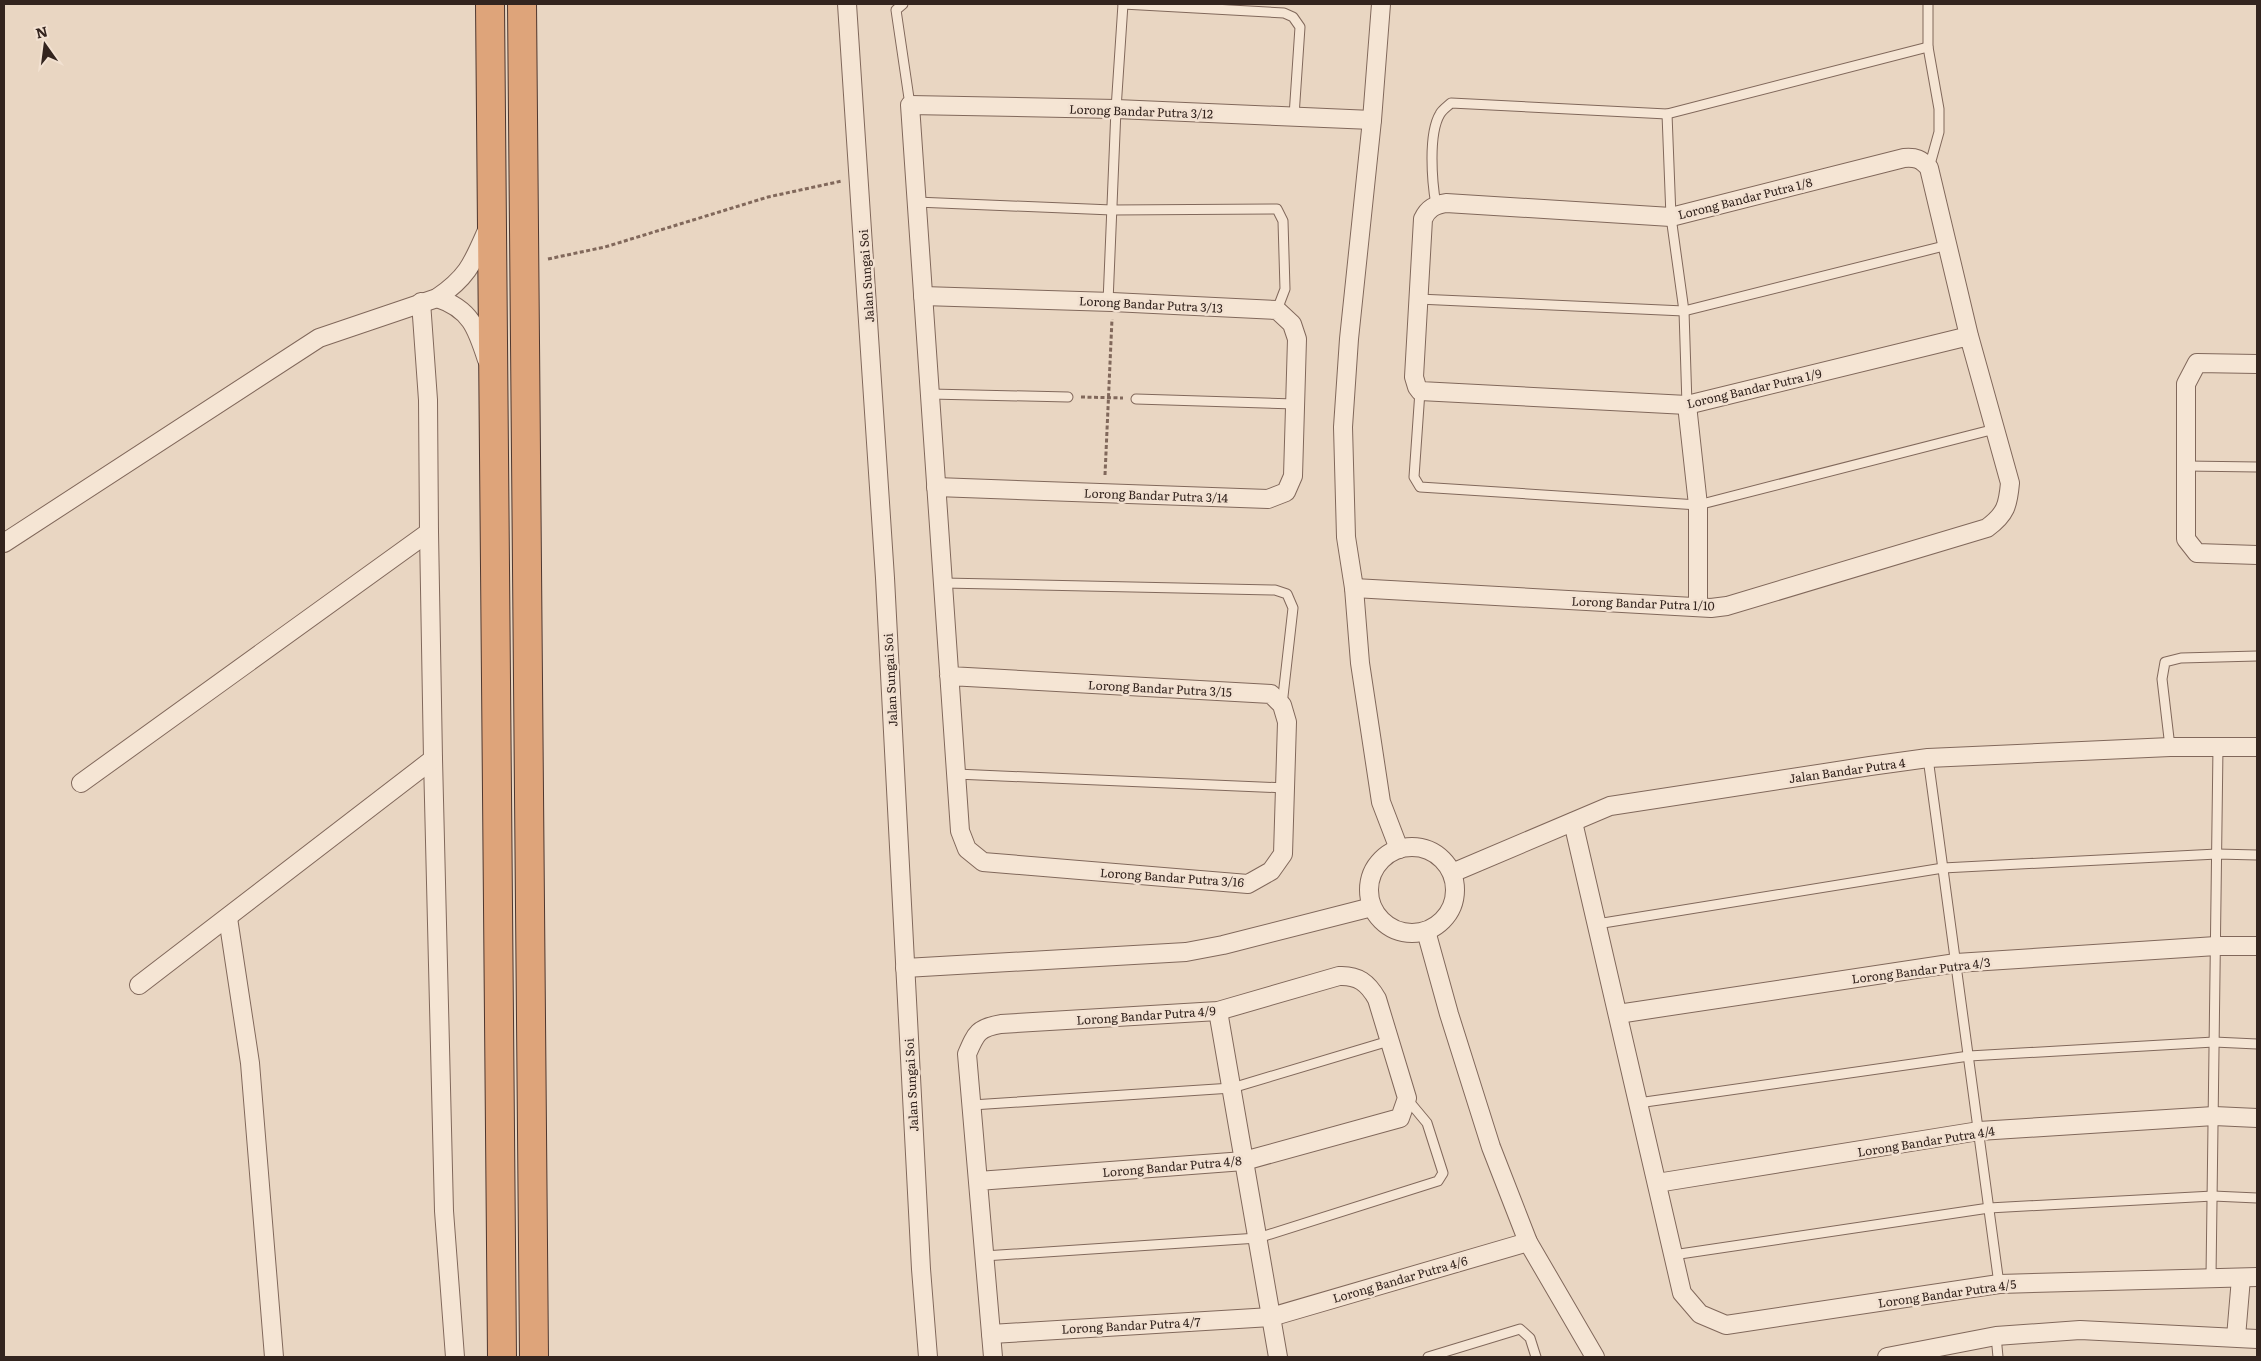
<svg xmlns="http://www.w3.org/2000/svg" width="2261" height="1361" font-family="Literata,serif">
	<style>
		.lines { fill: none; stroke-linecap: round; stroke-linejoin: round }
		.service-casing { stroke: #81685b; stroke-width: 11 }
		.minor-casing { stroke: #81685b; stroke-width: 20 }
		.trunk-casing { stroke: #4f372f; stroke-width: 30 }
		.path { stroke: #81685b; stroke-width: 3; stroke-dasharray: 4 2.5; stroke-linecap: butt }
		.service { stroke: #f5e5d4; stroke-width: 9 }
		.minor { stroke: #f5e5d4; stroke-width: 18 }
		.trunk { stroke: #dea47a; stroke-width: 28 }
		.labels { text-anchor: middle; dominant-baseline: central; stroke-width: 5; stroke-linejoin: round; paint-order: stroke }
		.street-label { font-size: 12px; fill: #33241e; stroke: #f2e1d1 }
	</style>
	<rect width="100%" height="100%" fill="#e9d6c2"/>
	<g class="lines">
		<!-- service casing -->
		<g class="service-casing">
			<g id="service">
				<polyline points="903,4 896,10 910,105"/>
				<polyline points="1123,4 1284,13 1293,17 1300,27 1294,116"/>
				<polyline points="1928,4 1928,47"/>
				<polyline points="1667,114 1671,217 1684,311 1687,405"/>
				<polyline points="916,202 1112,210 1277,209 1283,221 1285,289 1277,310"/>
				<path d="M1436,205C1432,182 1428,134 1440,114C1442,110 1448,106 1451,103L1667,114L1928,47L1939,109V132L1929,168"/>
				<polyline points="1418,299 1684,311 1948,245"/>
				<polyline points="1108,302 1116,109 1123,4"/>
				<polyline points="1420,391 1414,477 1420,487 1698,505 1995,429"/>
				<polyline points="930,394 1068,397"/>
				<polyline points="1136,399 1295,404"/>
				<polyline points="2186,466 2257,467"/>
				<polyline points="943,583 1275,590 1287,594 1293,608 1282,705"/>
				<polyline points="2170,747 2162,679 2165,662 2181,658 2257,656"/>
				<polyline points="1928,758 1999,1284"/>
				<polyline points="956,774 1285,788"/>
				<polyline points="1597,924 1943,868 2217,854 2257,855"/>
				<polyline points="1638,1103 1969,1056 2214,1042 2257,1044"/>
				<polyline points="972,1105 1232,1088 1389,1041"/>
				<polyline points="1673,1255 1989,1208 2213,1196 2257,1198"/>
				<polyline points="984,1256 1258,1238 1438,1181 1443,1173 1427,1123 1407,1099"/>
				<polyline points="2211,1277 2218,747"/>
				<polyline points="1996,1336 1998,1357"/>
				<polyline points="1428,1357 1520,1329 1530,1338 1536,1357"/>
			</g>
		</g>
		<!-- minor casing -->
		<g class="minor-casing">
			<g id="minor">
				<polyline points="847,4 885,578 921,1269 928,1357"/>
				<polyline points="1381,4 1372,120 1349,339 1343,427 1346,537 1354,588 1360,663 1381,802 1399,849"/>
				<polyline points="923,296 1112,302 1277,310 1292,324 1297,339 1293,476 1286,492 1268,499 936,487"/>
				<path d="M437,298C471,309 477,329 487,360"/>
				<polyline points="2257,364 2197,363 2186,384 2186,539 2197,553 2257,555"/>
				<polyline points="1687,405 1698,505 1698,607"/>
				<path d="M4,543L319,338L437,298C469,276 473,262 488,228"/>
				<path d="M1354,588L1711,608L1727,606L1987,528C2006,514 2008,505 2010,483L1969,336L1929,168C1921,159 1916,157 1904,158L1671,217L1446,203C1435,205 1428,208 1423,219L1414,377L1417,387L1420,391L1687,405L1969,336"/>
				<polyline points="949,676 1271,694 1282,705 1287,722 1283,854 1271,871 1248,884 983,862 967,849 960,831 910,105 1116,109 1372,120"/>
				<polyline points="433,759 444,1211 455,1357"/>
				<polyline points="81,783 429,532 428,400 421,302"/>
				<polyline points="1573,822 1682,1293 1700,1314 1726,1325 1999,1284 2257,1277"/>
				<circle cx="1412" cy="890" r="43"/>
				<polyline points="1452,873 1610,806 1870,766 1928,758 2170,747 2257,747"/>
				<polyline points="228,918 250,1063 274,1357"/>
				<polyline points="1426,931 1449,1014 1491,1147 1528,1242 1595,1357"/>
				<polyline points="905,968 1186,952 1223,945 1372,907"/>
				<polyline points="139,985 433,759 429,532"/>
				<polyline points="1218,1011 1278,1357"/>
				<polyline points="1618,1014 1956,963 2216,946 2257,946"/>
				<path d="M978,1181L1244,1161L1400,1118L1407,1098L1377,999C1368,983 1358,975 1339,976L1218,1011L1001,1024C978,1028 976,1033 967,1054L993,1357"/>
				<polyline points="1657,1183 1979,1131 2214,1116 2257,1118"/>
				<polyline points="991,1334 1271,1317 1528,1242"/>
				<polyline points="2236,1337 2241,1278"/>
				<polyline points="1887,1357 1996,1336 2080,1330 2257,1339"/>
			</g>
		</g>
		<!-- trunk casing -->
		<g class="trunk-casing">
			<g id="trunk">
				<polyline points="490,4 502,1357"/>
				<polyline points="522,4 534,1357"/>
			</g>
		</g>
		<!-- path -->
		<g class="path">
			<polyline points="548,259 605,247 768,197 842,181"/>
			<polyline points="1081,397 1123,398"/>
			<polyline points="1105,475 1112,319"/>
		</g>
		<!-- service -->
		<use href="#service" class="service"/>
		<!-- minor -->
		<use href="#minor" class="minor"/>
		<!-- trunk -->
		<use href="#trunk" class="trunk"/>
	</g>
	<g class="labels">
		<!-- street labels -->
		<g class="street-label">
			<text transform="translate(1141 111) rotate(2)">Lorong Bandar Putra 3/12</text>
			<text transform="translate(1745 198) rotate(-14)">Lorong Bandar Putra 1/8</text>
			<text transform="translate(866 276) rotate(-94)">Jalan Sungai Soi</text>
			<text transform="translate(1151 304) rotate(3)">Lorong Bandar Putra 3/13</text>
			<text transform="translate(1754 388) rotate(-13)">Lorong Bandar Putra 1/9</text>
			<text transform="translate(1156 495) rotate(2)">Lorong Bandar Putra 3/14</text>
			<text transform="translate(1643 603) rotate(2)">Lorong Bandar Putra 1/10</text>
			<text transform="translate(890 680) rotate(-93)">Jalan Sungai Soi</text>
			<text transform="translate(1160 688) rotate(3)">Lorong Bandar Putra 3/15</text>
			<text transform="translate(1847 770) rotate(-8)">Jalan Bandar Putra 4</text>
			<text transform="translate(1172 877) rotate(4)">Lorong Bandar Putra 3/16</text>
			<text transform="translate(1921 970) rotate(-7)">Lorong Bandar Putra 4/3</text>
			<text transform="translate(1146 1015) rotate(-4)">Lorong Bandar Putra 4/9</text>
			<text transform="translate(911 1085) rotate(-93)">Jalan Sungai Soi</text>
			<text transform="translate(1926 1141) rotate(-9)">Lorong Bandar Putra 4/4</text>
			<text transform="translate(1172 1166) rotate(-5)">Lorong Bandar Putra 4/8</text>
			<text transform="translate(1400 1279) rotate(-16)">Lorong Bandar Putra 4/6</text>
			<text transform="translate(1947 1293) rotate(-8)">Lorong Bandar Putra 4/5</text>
			<text transform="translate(1131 1325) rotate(-3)">Lorong Bandar Putra 4/7</text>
		</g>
	</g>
	<!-- border -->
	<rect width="2261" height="1361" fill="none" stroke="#33241e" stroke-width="10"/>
	<!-- north arrow -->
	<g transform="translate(45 45) rotate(346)" stroke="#f2e1d1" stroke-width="4" paint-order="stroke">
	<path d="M0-4L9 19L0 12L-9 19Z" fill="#33241e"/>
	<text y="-8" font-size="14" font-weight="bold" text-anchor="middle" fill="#33241e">N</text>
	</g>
</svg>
